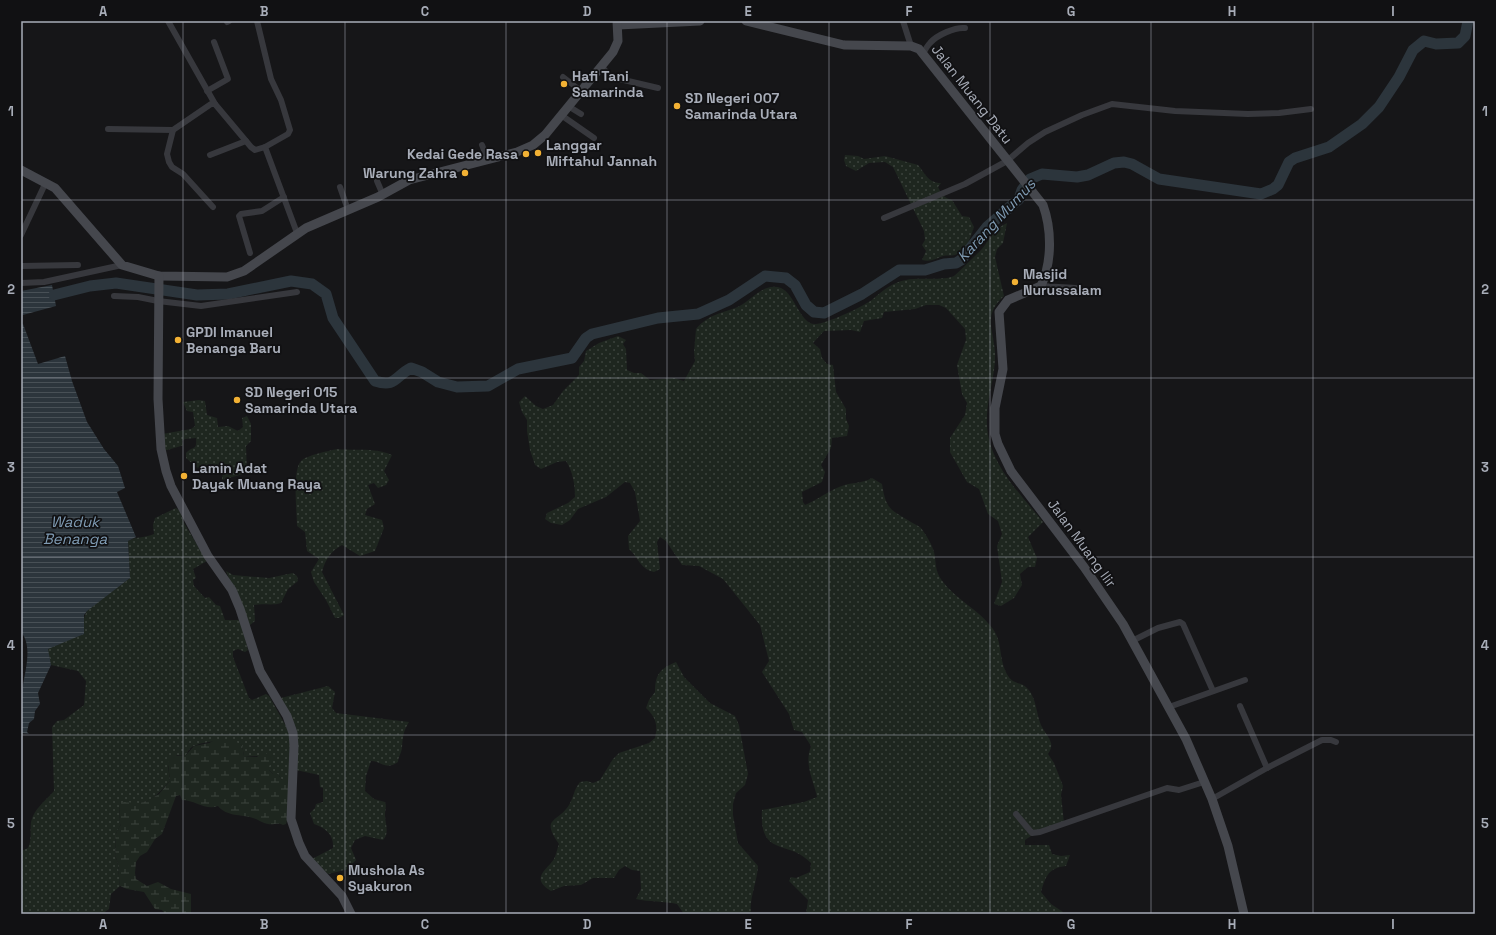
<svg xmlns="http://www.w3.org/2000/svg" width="1496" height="935" font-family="'Space Grotesk',sans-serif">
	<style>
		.grass { fill: url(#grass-dots) }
		.wetland { fill: url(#wetland-marsh) }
		.water { fill: url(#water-rules) }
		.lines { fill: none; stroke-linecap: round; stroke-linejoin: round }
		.river { stroke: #2c353c; stroke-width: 11 }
		.street { stroke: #37383d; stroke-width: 6 }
		.secondary { stroke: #45474d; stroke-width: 9 }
		.grid { fill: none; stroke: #a8adb8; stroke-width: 1; stroke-opacity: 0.55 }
		.poi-dot { fill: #f2b134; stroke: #111113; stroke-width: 1.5 }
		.labels { text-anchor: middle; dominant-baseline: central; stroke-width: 3.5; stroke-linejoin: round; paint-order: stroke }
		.poi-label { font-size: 14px; font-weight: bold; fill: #a8adb8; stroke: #111113; text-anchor: start }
		.street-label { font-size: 14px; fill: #a8adb8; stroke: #111113 }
		.water-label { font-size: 15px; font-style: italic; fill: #7f9bb3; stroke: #111113 }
		.neatline { fill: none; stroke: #a8adb8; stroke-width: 1.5 }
		.grid-label { font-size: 13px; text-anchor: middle; font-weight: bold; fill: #a8adb8 }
	</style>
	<defs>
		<pattern id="grass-dots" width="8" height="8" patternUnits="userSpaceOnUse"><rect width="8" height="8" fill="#1e261f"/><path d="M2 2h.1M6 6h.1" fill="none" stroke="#3c433d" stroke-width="1.8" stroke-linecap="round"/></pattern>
		<pattern id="wetland-marsh" width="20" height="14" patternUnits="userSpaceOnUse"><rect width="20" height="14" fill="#1e261f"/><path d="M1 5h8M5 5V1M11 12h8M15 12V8" fill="none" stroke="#3c433d"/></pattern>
		<pattern id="water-rules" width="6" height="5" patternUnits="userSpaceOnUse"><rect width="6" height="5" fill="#2c353c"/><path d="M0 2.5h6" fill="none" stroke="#485056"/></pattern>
	</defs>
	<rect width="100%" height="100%" fill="#161618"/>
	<!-- grass -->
	<g class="grass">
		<path d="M845,155L858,156L864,159L885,156L918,165C925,173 928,183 941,183L938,187C942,195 944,198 952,200L962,216L969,217L974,227C970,238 967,251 955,255C951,256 947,255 943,256C935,259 931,262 922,260L926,251L922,245L925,240L924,231L893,167L885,162L869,163L856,171L846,166L844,160Z"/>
		<path d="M1007,223L1003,243L997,249L995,257L1004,296C983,315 993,328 995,352C996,373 988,394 987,415C984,459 1018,491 1043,522L1028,537L1037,558L1035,567H1028L1020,574L1022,585L1014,598L1001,606L994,604L1002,582L997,546L1002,534L998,521L988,514L979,489L967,482L950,452V438L965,415L967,403L962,394L957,365L966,340L965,329L946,308L939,305H926L915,309L884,312L882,318L864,321L860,332L851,330L824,331L813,343L820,349L822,358L827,364L833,365L836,392L846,409V419L849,426L847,436L832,438L831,448L821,465L825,472L822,482L802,492L803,502L805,505C817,500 827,492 839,487C850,482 861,484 872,478L882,484C886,510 890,509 911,522C914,524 919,526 921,528C926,535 932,544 934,552C936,561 935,568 939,576C953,599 978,608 993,629C1002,641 999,656 1005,670C1012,687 1020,680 1027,688C1037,698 1036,715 1042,727C1045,733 1049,736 1051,743C1052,747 1050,751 1048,754L1054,763L1063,786L1061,795L1064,823L1037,832L1025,840V845H1049L1052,854L1061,856L1070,855L1066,866C1048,868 1046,876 1041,892L1051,904L1063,912L1062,914H806L808,900L789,881L791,877L796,878L810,872L811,863C789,839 759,858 762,810L804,802L817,797C813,778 804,765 811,746L802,732L794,730L789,714L762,672L769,661L760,625L723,579L699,566L682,565L666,541L660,537L657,542L660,569L654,572C640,569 638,557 629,549L628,536L640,521L635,492L630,483L625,482L606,497L578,509L570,520L562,525L551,523L545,519L547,513L568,503L575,497C575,485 573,472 566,461L557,462L541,469L535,465L530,450L527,431V420L522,412L519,402L525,396L536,406L543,409L553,405L563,391L579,375V367L584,361L586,351L599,343L618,336L626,340L623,344L626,349L627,370L634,373H641L650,380L674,378L684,381L695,361L694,352L696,329C708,315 719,314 735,308C750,303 763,281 781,288C795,294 800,324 815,324C824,325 865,306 873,299C882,291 893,282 906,280C917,277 944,281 954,276C957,274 980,251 982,249C990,239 995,228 1007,223Z"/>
		<path d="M199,400L205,401L207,415L217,418L218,427L228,426L238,431L243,427L242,418L247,416L251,424V441L246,446L247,473L222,480L223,470L221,466H214L213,464L202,468L193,467V464L186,458V453C193,445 197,452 196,438L185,439L182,441L183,445L181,446L164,451L162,434L191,429L195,426L193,412L187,411L183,402Z"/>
		<path d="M337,449C356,451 374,447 392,455L384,471L389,480L386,485L378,488L374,483L368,485L375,504L367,509L365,515L382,520L384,528L375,551L360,556L342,545C331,551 325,560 322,572L344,615L339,618H335L326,600L314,582L311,572L319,559L307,551L305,532L297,526C297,513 292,470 301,461C307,455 329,451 337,449Z"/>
		<path d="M176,508L180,511L184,523L207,561L193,569L196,578L193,580L194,586L205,598L209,597L216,605L220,606L225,620H238L241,622L248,650L245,652L238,649L233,651V657L249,698L252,700L266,694L269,696L291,735L289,780H282L278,774H273L269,770V766L259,756H244L242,745C226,740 209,740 194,746C190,747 188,752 186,755H177L168,766L170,781C161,790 153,802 139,803C131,804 128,802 120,804L119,822L121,825C112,835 117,844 115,856C120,864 118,876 120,886L111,894L109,909L102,914H21V851L28,848C32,840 30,831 31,822C34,809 45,801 54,791L52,727L57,721L64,720L84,705L86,681L78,671L51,665L47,649L67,639L77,637L87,610L130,578L128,541C137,536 145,538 154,534L153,525L155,518Z"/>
		<path d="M226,571L233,575L269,578L293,573L297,576L298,581L288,589L281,603C272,606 264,603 254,605L255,621L250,625L249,630Z"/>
		<path d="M676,662L684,677L710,703L735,716L739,725L748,774L745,785L736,793L733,804V815L738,843L758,866C757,883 749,898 751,914H684L677,904C663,901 650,902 636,899L641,889L640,871L632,870L625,866L619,870L614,878H593L581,885L564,886L551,891C530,878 546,871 554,859C556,855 557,849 559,844C540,817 558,823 569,805C574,797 573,791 580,782L587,781L593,783L600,780L613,759L619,753L649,743L655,738C658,724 656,718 646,708L649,700L655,692C655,674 660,669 676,662Z"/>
		<path d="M328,686L335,692L332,708L336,713L409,722C403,732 403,736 402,747C402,752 398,757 398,762C385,771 382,761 371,761L366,776L365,791L374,799L385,802C387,806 385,810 385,815C385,823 390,833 383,840L365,836L355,840L351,848L356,860L353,863V868L328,874L312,859L333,848C334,834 325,828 314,824L310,813L315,808L316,804L323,802V788L320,787L319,775L296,770L281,698Z"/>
	</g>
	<!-- wetland -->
	<path class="wetland" d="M213,741H234L242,745L244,756L257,757L263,751L273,758V762L269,766V770L273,774H278L282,780H289L287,821L286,824L283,825C279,822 274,825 268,824C262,823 259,820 253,818C241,814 227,817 218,806C206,811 195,800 182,800L180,795L176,796L162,834L155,839L147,852L140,856L136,862L135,873L136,879L147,886L158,882L171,889L191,894V914H165L162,910L155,909L144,892L127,889L120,886C118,876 120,864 115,856C117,844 112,835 121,825L119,822L120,804L123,802L139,803L147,801L159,794L170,781L168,763L172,756L186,755L194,746L209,743Z"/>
	<!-- water -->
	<g class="water">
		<polygon points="52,285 56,306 23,315 21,312 21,291"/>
		<path d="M23,324L38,364L65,356L72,381L87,422L104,449L118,466L125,488L117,492L136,537L128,541L130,578L87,611L84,615V634L48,649L51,665L38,693L40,704L35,711L34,719L29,723L27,732L29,734L21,733C21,722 20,710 21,699C22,680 35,648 21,632V325Z"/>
	</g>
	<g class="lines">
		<!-- river -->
		<path class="river" d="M54,295L90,286L116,283L197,295L228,294L291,281L312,284L326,294L333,318L375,381C396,388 395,376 411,368L422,372L438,382L457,387L488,386L518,369L572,358L586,338L592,334L658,318L698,314L729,300L765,276L786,278L795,285L806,305L814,312L824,313L862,294L899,270H925L944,264L956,263L961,260L987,227L1019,199L1022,190L1030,179L1042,174L1077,177L1088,175L1114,163L1124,162L1132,164L1159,179L1261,194L1273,189L1278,185L1289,162L1295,158L1329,147L1362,124L1379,107L1399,77L1413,50L1424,41L1436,44L1458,43L1465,36L1468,21"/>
		<!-- street -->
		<g class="street">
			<polyline points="168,21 215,104"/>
			<polyline points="257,21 271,79 281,100 290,130 288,134 265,147"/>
			<polyline points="903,21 911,46"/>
			<polyline points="227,22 229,21"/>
			<path d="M923,54C925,50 927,46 930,43C937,35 955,27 965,28"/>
			<polyline points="602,67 611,77 658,88"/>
			<polyline points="563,77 581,91"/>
			<polyline points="207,91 228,79 214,42"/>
			<polyline points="568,106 581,114"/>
			<polyline points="561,115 594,138"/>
			<polyline points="108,129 173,130"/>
			<polyline points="482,145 488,160"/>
			<polyline points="210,155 246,141"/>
			<polyline points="377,181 383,195"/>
			<polyline points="340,187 348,210"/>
			<polyline points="213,207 183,174 172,167 169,162 167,154 173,130 211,104 215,104 251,147 255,150 265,147 297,233"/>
			<polyline points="884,218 965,184 1007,161 1028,143 1045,132 1082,115 1112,104 1175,111 1248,114 1279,113 1311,109"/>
			<polyline points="21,235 46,182"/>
			<polyline points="250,253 239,216 241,214 262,211 284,197"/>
			<polyline points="21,266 78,265"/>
			<polyline points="21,283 44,282 122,265"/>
			<polyline points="1041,286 1076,288"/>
			<polyline points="114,296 138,297 158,301 201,306 297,292"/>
			<polyline points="1132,641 1158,628 1180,622 1183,624 1213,691"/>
			<polyline points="1240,706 1267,768"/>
			<polyline points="1169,707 1245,680"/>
			<polyline points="1212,799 1267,768 1322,740 1331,740 1336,742"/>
			<polyline points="1016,814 1032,833 1040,832 1167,788 1179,790 1204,782"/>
		</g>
		<!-- secondary -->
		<g class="secondary">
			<path d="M746,21L844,45L911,46L919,49L1043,205C1052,230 1052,262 1041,286L1008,300L999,312L1003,369L995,408V434L998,444L1011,471L1084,567L1123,624L1186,739L1212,799L1228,846L1244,914"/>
			<polyline points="618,25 700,21"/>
			<polyline points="21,170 55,188 122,265 159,276 227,277 244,271 306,228 378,197 409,180 517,152 533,145 545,135 613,52 618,41 617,21"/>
			<polyline points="159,276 158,399 161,449 166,471 171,486 208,556 232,590 240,609 260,671 287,716 293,733 294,746 291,819 299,843 305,856 342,896 351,914"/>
		</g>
	</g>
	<!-- grid -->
	<path class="grid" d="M183,21V914M345,21V914M506,21V914M667,21V914M829,21V914M990,21V914M1151,21V914M1313,21V914M21,200H1475M21,378H1475M21,557H1475M21,735H1475"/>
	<!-- markers -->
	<g class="poi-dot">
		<circle cx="564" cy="84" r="4"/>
		<circle cx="677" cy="106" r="4"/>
		<circle cx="538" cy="153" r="4"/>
		<circle cx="526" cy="154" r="4"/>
		<circle cx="465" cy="173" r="4"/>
		<circle cx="1015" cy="282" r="4"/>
		<circle cx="178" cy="340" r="4"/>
		<circle cx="237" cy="400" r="4"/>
		<circle cx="184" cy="476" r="4"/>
		<circle cx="340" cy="878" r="4"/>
	</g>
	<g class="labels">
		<!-- poi labels -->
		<g class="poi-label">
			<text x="572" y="76">Hafi Tani<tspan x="572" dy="16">Samarinda</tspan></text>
			<text x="685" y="98">SD Negeri 007<tspan x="685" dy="16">Samarinda Utara</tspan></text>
			<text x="546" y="145">Langgar<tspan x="546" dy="16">Miftahul Jannah</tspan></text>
			<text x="518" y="154" text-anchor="end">Kedai Gede Rasa</text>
			<text x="457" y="173" text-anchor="end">Warung Zahra</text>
			<text x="1023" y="274">Masjid<tspan x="1023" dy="16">Nurussalam</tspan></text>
			<text x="186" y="332">GPDI Imanuel<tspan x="186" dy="16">Benanga Baru</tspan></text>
			<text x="245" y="392">SD Negeri 015<tspan x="245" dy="16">Samarinda Utara</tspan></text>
			<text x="192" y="468">Lamin Adat<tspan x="192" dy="16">Dayak Muang Raya</tspan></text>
			<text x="348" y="870">Mushola As<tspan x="348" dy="16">Syakuron</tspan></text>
		</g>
		<!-- street labels -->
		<g class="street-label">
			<text transform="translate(972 94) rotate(52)">Jalan Muang Datu</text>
			<text transform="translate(1082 543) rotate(54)">Jalan Muang Ilir</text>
		</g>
		<!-- water labels -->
		<g class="water-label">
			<text transform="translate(996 220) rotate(-47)">Karang Mumus</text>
			<text x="75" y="521">Waduk<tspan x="75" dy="17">Benanga</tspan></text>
		</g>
	</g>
	<!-- border -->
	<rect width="1496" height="935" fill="none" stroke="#111113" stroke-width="44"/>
	<rect x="22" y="22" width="1452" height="891" class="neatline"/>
	<g class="grid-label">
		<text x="103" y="16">A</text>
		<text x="264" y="16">B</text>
		<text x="425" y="16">C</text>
		<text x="587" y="16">D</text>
		<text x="748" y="16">E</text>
		<text x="909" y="16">F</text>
		<text x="1071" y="16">G</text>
		<text x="1232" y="16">H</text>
		<text x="1393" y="16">I</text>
		<text x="11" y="116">1</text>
		<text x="1485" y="116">1</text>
		<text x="11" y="294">2</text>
		<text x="1485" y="294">2</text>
		<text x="11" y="472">3</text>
		<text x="1485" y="472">3</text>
		<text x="11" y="650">4</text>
		<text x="1485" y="650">4</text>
		<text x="11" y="828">5</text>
		<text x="1485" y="828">5</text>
		<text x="103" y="929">A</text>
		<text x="264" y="929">B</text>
		<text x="425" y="929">C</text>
		<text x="587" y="929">D</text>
		<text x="748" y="929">E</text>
		<text x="909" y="929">F</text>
		<text x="1071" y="929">G</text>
		<text x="1232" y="929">H</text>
		<text x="1393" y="929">I</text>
	</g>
</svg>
